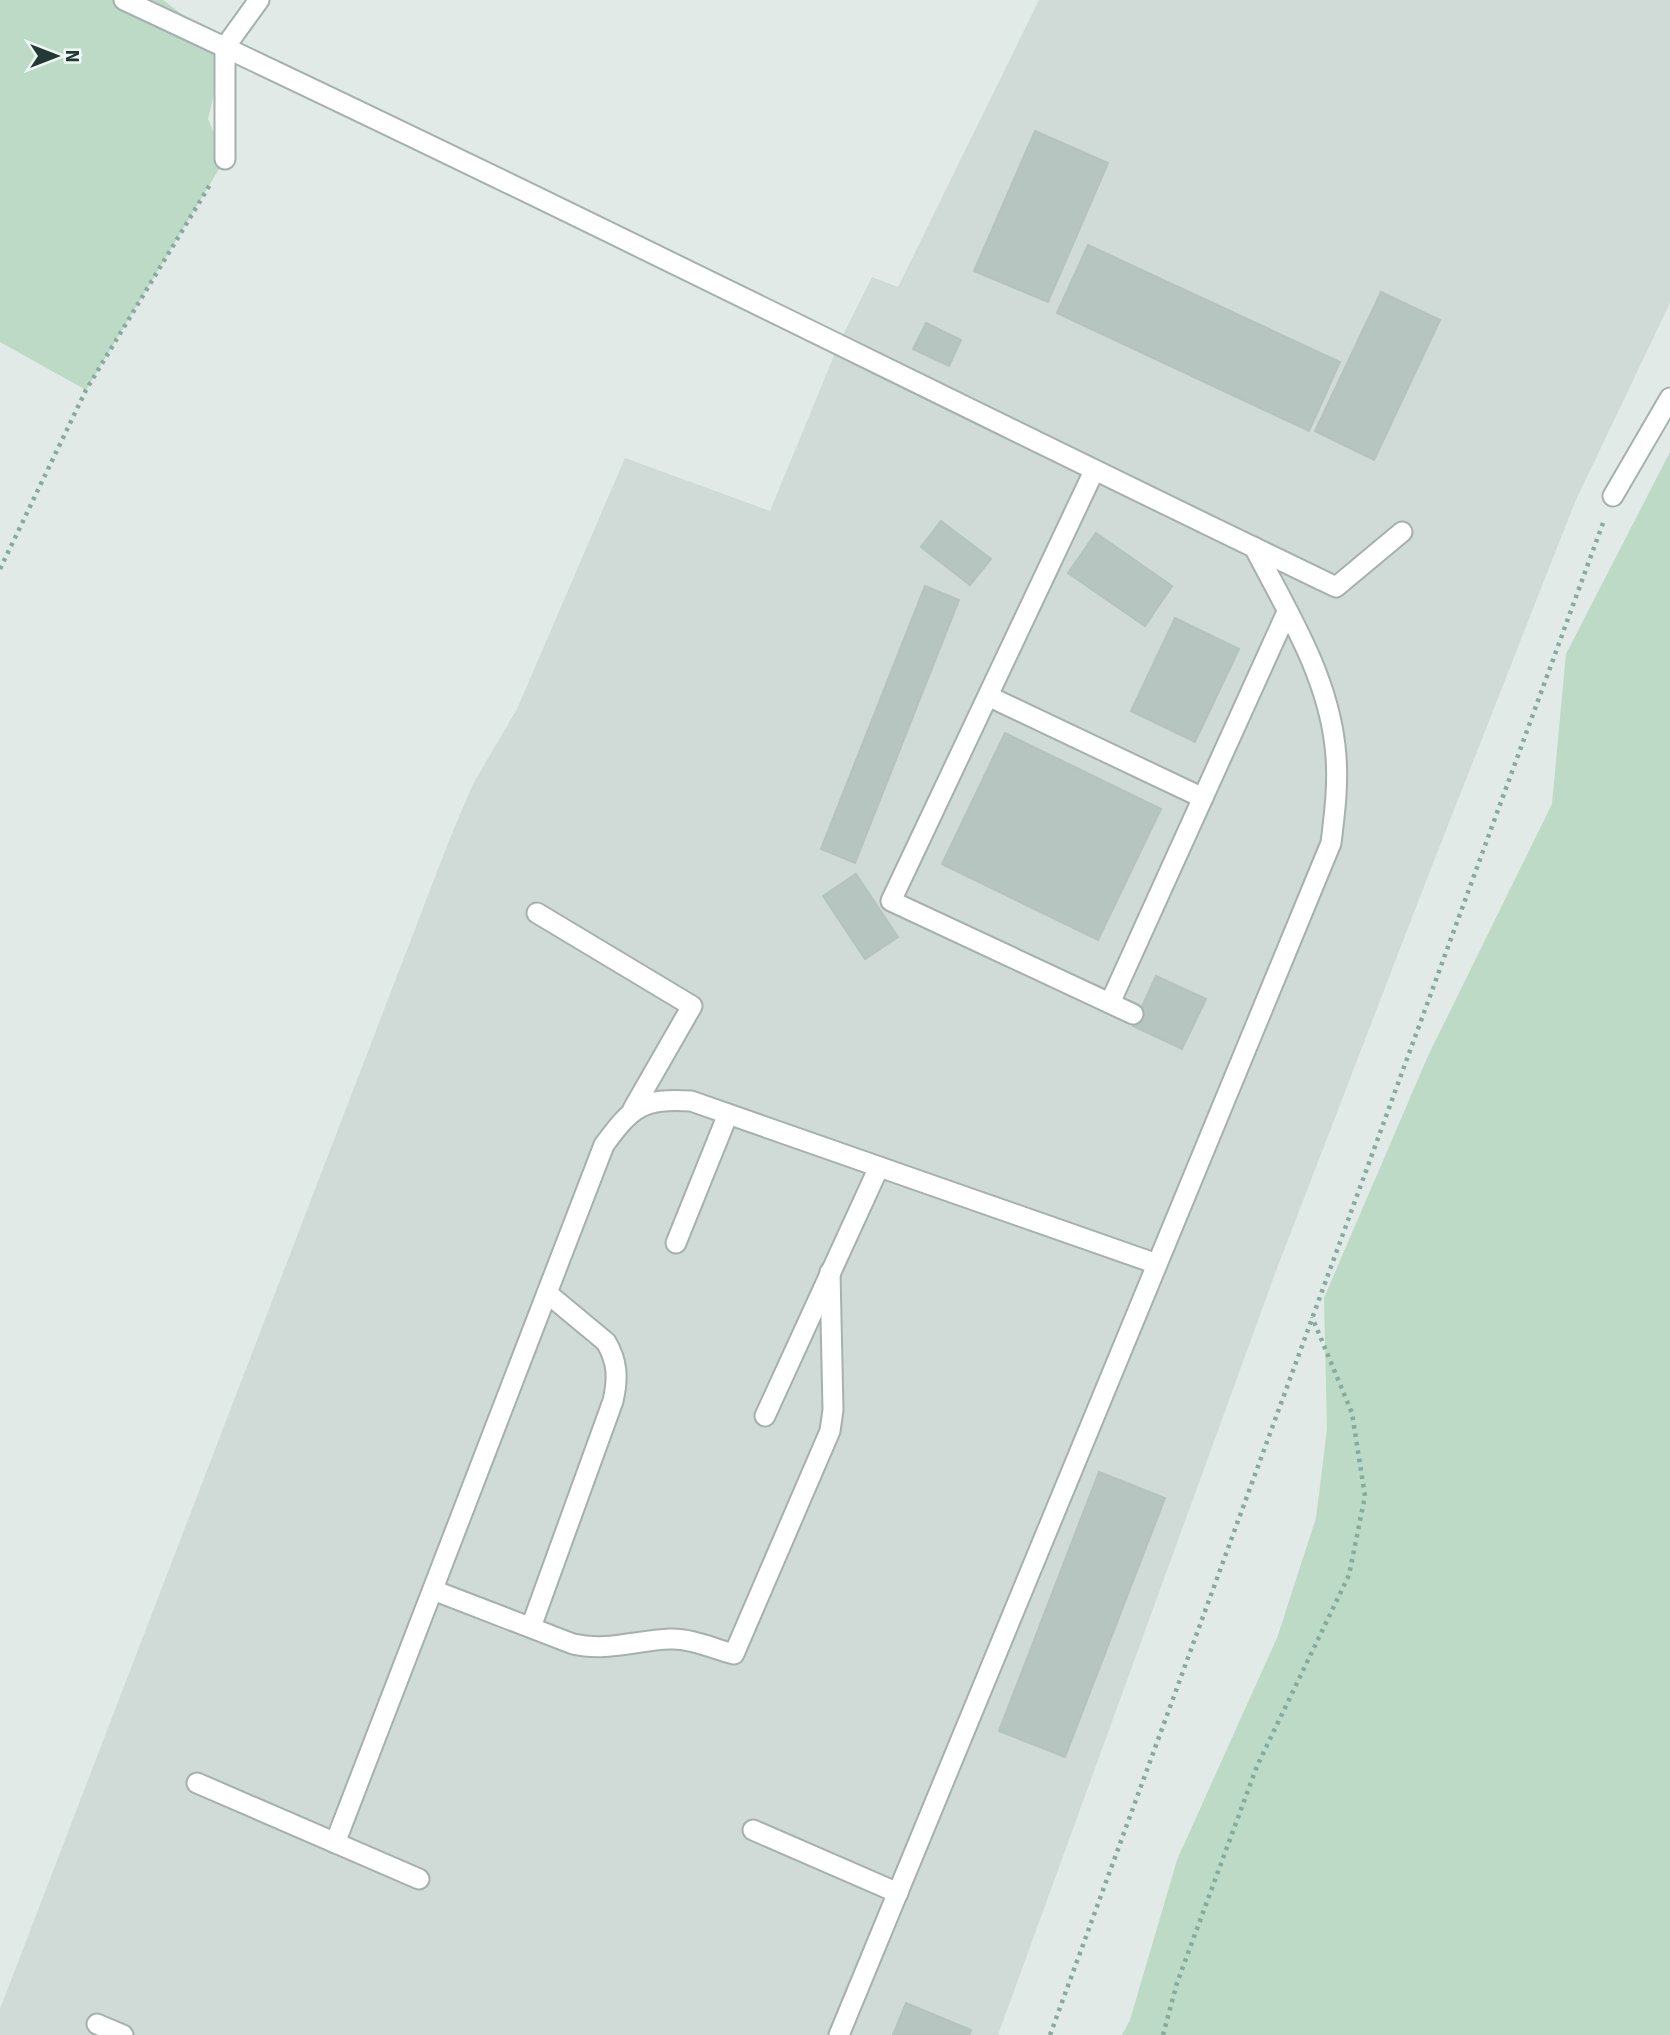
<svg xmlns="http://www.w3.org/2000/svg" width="1670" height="2035" font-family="Signika,sans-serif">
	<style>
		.built { fill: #d0dad6 }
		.green { fill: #bcdac5 }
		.building { fill: #b7c5c0; stroke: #b4c3bd; stroke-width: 2 }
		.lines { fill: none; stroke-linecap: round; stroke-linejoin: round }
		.service-casing { stroke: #a4b1ae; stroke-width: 23 }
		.path { stroke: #84aba0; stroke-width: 4.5; stroke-dasharray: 3.5 5; stroke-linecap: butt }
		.service { stroke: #fff; stroke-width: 19 }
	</style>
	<rect width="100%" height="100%" fill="#e1eae7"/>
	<!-- built -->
	<polygon class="built" points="1039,0 1670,0 1670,303 1575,502 1423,889 1276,1271 998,2035 0,2035 0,2009 450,838 473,784 517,709 625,458 770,511 840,341 872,277 898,287"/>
	<!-- green -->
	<g class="green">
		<polygon points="0,0 163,0 225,47 208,119 225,159 86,390 0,342"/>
		<polygon points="1670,452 1670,2035 1122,2035 1130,2020 1177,1860 1277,1638 1316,1518 1327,1429 1324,1298 1428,1056 1552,804 1566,654"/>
	</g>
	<!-- building -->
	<g class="building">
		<polygon points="1035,131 1108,163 1048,302 974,271"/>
		<polygon points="1088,245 1340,362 1309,431 1057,313"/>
		<polygon points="1381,292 1440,320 1374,460 1315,431"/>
		<polygon points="926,323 961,340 949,366 913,349"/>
		<polygon points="941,521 991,559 970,585 921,547"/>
		<polygon points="1096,533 1172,586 1145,626 1068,573"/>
		<polygon points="925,586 959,600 855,863 821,849"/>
		<polygon points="1175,618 1239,649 1195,742 1131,711"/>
		<polygon points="1005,733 1161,809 1098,940 942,864"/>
		<polygon points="856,874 898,937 865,959 823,896"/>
		<polygon points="1156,976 1206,999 1182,1049 1133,1026"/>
		<polygon points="1099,1472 1165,1498 1065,1757 999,1731"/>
		<polygon points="906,2003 971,2030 969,2035 893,2035"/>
	</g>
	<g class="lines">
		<!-- service casing -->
		<g class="service-casing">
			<g id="service">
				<path d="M124,0C531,190 931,392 1336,587L1402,532"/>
				<polyline points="225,159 225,47 259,0"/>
				<polyline points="1094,471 891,901 1133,1014"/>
				<polyline points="1613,496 1670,398"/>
				<polyline points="988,696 1203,798"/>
				<polyline points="537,913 692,1006 633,1109"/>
				<polyline points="1110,1003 1287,612"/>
				<polyline points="676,1243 728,1114"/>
				<polyline points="765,1416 879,1167"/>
				<path d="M433,1590L573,1644C607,1652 637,1640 670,1639C690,1638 714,1649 734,1654L830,1431L833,1410L830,1272"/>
				<path d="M531,1627L613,1401C618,1379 618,1362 606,1342L547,1293"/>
				<polyline points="197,1783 419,1879"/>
				<polyline points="753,1830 898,1893"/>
				<path d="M335,1843L604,1145C632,1107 642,1098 691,1101L1157,1264"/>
				<polyline points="97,2024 123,2035"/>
				<path d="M839,2035L1331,843C1335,811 1339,779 1335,746C1327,674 1287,611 1254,547"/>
			</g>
		</g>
		<!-- path -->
		<g class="path">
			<polyline points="0,569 86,390 211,183"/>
			<polyline points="1050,2035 1603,523"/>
			<polyline points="1163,2035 1177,1983 1257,1766 1349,1575 1365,1496 1352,1413 1312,1317"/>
		</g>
		<!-- service -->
		<use href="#service" class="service"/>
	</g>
	<!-- north arrow -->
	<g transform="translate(56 56) rotate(90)" stroke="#f1f7f4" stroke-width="5" paint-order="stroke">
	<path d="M0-5L12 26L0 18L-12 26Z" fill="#233934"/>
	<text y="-10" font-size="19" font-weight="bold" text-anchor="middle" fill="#233934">N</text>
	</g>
</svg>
